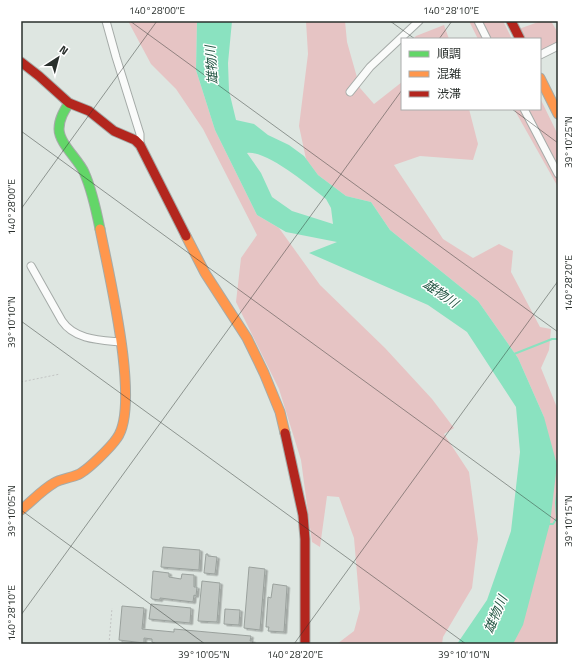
<svg xmlns="http://www.w3.org/2000/svg" width="579" height="665" font-family="'Titillium Web','Noto Sans JP',sans-serif">
	<style>
		.green { fill: #e6c4c4 }
		.water { fill: #8ae2c0; fill-rule: evenodd }
		.lines { fill: none; stroke-linecap: round; stroke-linejoin: round }
		.stream { stroke: #8ae2c0; stroke-width: 2 }
		.building { fill: #c2c8c4; stroke: #9aa19d; filter: url(#shadow) }
		.street-casing { stroke: #a5aba8; stroke-width: 9 }
		.fast-casing { stroke: #a5aba8; stroke-width: 11 }
		.slow-casing { stroke: #a5aba8; stroke-width: 11 }
		.jam-casing { stroke: #a5aba8; stroke-width: 11 }
		.path { stroke: #c2c4c3; stroke-width: 1; stroke-dasharray: 2 2; stroke-linecap: butt }
		.street { stroke: #fafbfa; stroke-width: 7 }
		.fast { stroke: #63d668; stroke-width: 9 }
		.slow { stroke: #ff974d; stroke-width: 9 }
		.jam { stroke: #b3261e; stroke-width: 9 }
		.ticks { fill: none; stroke: #2a302d; stroke-width: 1; stroke-opacity: 0.45 }
		.labels { text-anchor: middle; dominant-baseline: central; stroke-width: 3; stroke-linejoin: round; paint-order: stroke }
		.water-label { font-size: 13px; font-style: italic; fill: #255744; stroke: #fff }
		.neatline { fill: none; stroke: #2a302d; stroke-width: 1.5 }
		.ticks-label { font-size: 10px; text-anchor: middle; fill: #2a302d }
	</style>
	<defs>
		<filter id="shadow"><feDropShadow dx="2.5" dy="1.5" stdDeviation="0" flood-color="#0004"/></filter>
	</defs>
	<rect width="100%" height="100%" fill="#dee6e1"/>
	<!-- green -->
	<g class="green">
		<polygon points="128,21 197,21 196,70 215,130 257,215 279,228 320,285 385,348 432,399 454,428 444,434 469,472 478,539 472,588 443,637 442,644 337,644 354,631 360,609 354,538 339,497 327,496 320,547 312,542 301,460 279,389 236,302 241,258 257,235 203,129 176,89 151,64"/>
		<polygon points="306,21 345,21 347,42 360,88 374,104 402,82 402,109 469,109 478,144 473,160 420,156 394,165 443,239 473,258 499,244 513,251 511,272 540,327 551,329 549,350 541,368 558,410 558,644 513,644 544,417 518,358 478,301 390,230 371,202 346,196 318,175 306,159 299,126 308,54"/>
		<polygon points="469,21 503,21 512,39 478,39"/>
		<polygon points="541,21 551,21 558,33 558,46 540,55 540,39 520,39 516,30"/>
		<polygon points="444,25 449,39 413,39 416,36"/>
		<polygon points="540,98 558,135 558,187 514,109 540,109"/>
	</g>
	<!-- water -->
	<path class="water" d="M197,21H232L228,63L229,91L236,120L254,124L268,135L289,145L304,156L318,175L346,196L371,202L390,230L478,301L518,358L544,417L557,465L550,523L523,625L513,644H457L487,600L511,531L520,452L516,407L467,332L428,305L309,253L337,242L286,232L257,215L215,130L196,70ZM247,153C267,150 309,186 326,199L331,208L333,224L292,211L272,197L261,173Z"/>
	<g class="lines">
		<!-- stream -->
		<g class="stream">
			<polyline points="514,354 552,339 558,339"/>
			<polyline points="548,524 553,524 557,518 556,503 557,494 558,493"/>
		</g>
	</g>
	<!-- building -->
	<g class="building">
		<polygon points="163,547 200,550 199,570 161,567"/>
		<polygon points="206,554 208,554 208,556 217,557 215,574 204,573"/>
		<polygon points="249,567 265,569 260,630 244,628"/>
		<polygon points="153,571 169,573 169,577 181,579 182,574 194,575 194,587 197,587 196,596 194,595 193,602 160,598 160,600 152,599 152,598 151,598"/>
		<polygon points="202,581 220,583 217,622 198,621"/>
		<polygon points="273,584 287,586 284,632 268,631 269,627 266,627 268,597 271,598"/>
		<polygon points="151,604 191,608 190,623 149,619"/>
		<polygon points="122,606 144,608 142,629 174,632 174,629 251,636 250,641 253,641 252,644 157,644 152,642 152,639 144,638 144,643 119,640"/>
		<polygon points="225,609 240,610 239,625 224,624"/>
	</g>
	<g class="lines">
		<!-- street casing -->
		<g class="street-casing">
			<g id="street">
				<polyline points="106,21 116,57 140,134 140,145"/>
				<polyline points="478,21 487,39"/>
				<polyline points="540,55 558,46"/>
				<polyline points="350,92 370,67 419,21"/>
				<polyline points="524,109 558,174"/>
				<path d="M31,266L62,321C75,340 100,340 121,342"/>
			</g>
		</g>
		<!-- fast casing -->
		<g class="fast-casing">
			<path id="fast" d="M69,103C64,111 59,119 59,129C59,143 78,159 84,172C92,190 96,209 100,229"/>
		</g>
		<!-- slow casing -->
		<g class="slow-casing">
			<g id="slow">
				<polyline points="540,78 558,114"/>
				<polyline points="186,236 205,273 247,338 264,373 280,412 285,433"/>
				<path d="M21,510C32,501 42,490 54,483C60,479 70,478 77,475C86,472 111,447 117,438C141,405 108,271 100,229"/>
			</g>
		</g>
		<!-- jam casing -->
		<g class="jam-casing">
			<g id="jam">
				<polyline points="511,21 520,39"/>
				<polyline points="21,62 39,76 69,103 89,111 114,131 135,140 140,145 186,236"/>
				<polyline points="285,433 303,515 305,539 305,644"/>
			</g>
		</g>
		<!-- path -->
		<g class="path">
			<polyline points="21,382 60,374"/>
			<polyline points="109,644 112,608"/>
		</g>
		<!-- street -->
		<use href="#street" class="street"/>
		<!-- fast -->
		<use href="#fast" class="fast"/>
		<!-- slow -->
		<use href="#slow" class="slow"/>
		<!-- jam -->
		<use href="#jam" class="jam"/>
	</g>
	<!-- ticks -->
	<path class="ticks" d="M130,21L558,332M390,21L415,39M439,39L452,21M512,109L558,143M21,131L558,522M21,209L157,21M21,321L466,644M21,510L205,644M21,615L402,90M294,644L558,281"/>
	<g class="labels">
		<!-- water labels -->
		<g class="water-label">
			<text transform="translate(211 65) rotate(-94)">雄物川</text>
			<text transform="translate(441 293) rotate(35)">雄物川</text>
			<text transform="translate(495 614) rotate(-67)">雄物川</text>
		</g>
	</g>
	<!-- border -->
	<rect width="579" height="665" fill="none" stroke="#ffffff" stroke-width="44"/>
	<!-- legend -->
	<rect x="401" y="38" width="140" height="72" fill="#ffffff" stroke="#aaacab"/>
	<rect x="409" y="51" width="20" height="6" fill="#63d668" stroke="#aaacab"/>
	<text x="437" y="58" font-size="12" fill="#2a302d">順調</text>
	<rect x="409" y="71" width="20" height="6" fill="#ff974d" stroke="#aaacab"/>
	<text x="437" y="78" font-size="12" fill="#2a302d">混雑</text>
	<rect x="409" y="91" width="20" height="6" fill="#b3261e" stroke="#aaacab"/>
	<text x="437" y="98" font-size="12" fill="#2a302d">渋滞</text>
	<!-- north arrow -->
	<g transform="translate(58 58) rotate(36)" stroke="#ffffff" stroke-width="3" paint-order="stroke">
	<path d="M0-3L7 15L0 10L-7 15Z" fill="#2a302d"/>
	<text y="-6" font-size="11" font-weight="bold" text-anchor="middle" fill="#2a302d">N</text>
	</g>
	<rect x="22" y="22" width="535" height="621" class="neatline"/>
	<g class="ticks-label">
		<text x="157" y="14">140°28'00"E</text>
		<text x="451" y="14">140°28'10"E</text>
		<text transform="translate(568 142) rotate(-90)" y="4">39°10'25"N</text>
		<text transform="translate(11 207) rotate(-90)" y="4">140°28'00"E</text>
		<text transform="translate(568 283) rotate(-90)" y="4">140°28'20"E</text>
		<text transform="translate(11 322) rotate(-90)" y="4">39°10'10"N</text>
		<text transform="translate(11 511) rotate(-90)" y="4">39°10'05"N</text>
		<text transform="translate(568 521) rotate(-90)" y="4">39°10'15"N</text>
		<text transform="translate(11 613) rotate(-90)" y="4">140°28'10"E</text>
		<text x="204" y="658">39°10'05"N</text>
		<text x="295" y="658">140°28'20"E</text>
		<text x="464" y="658">39°10'10"N</text>
	</g>
</svg>
